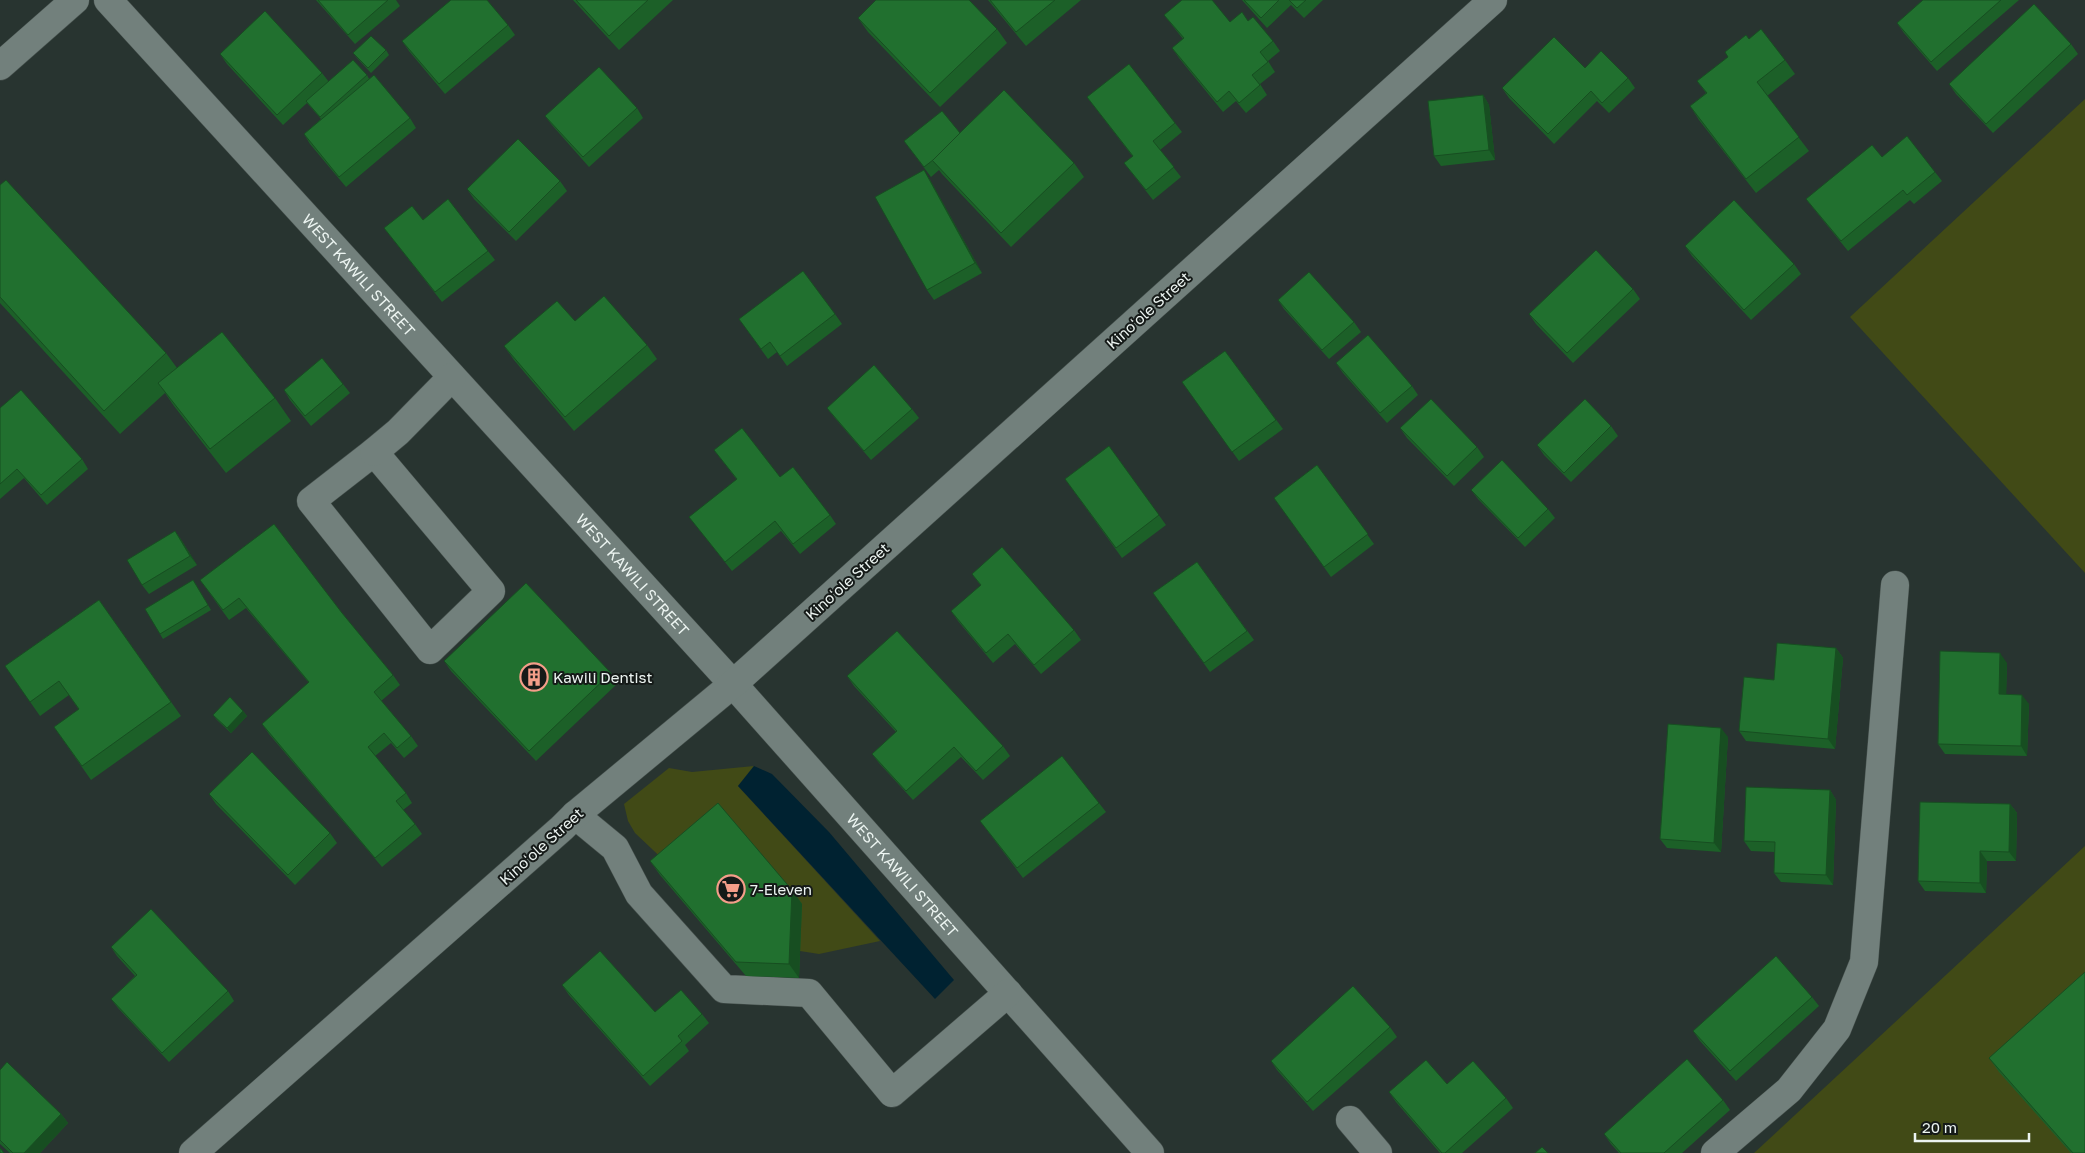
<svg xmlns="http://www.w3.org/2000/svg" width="2085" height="1153" font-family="'Golos Text',sans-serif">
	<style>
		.green { fill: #414a16 }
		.water { fill: #002231 }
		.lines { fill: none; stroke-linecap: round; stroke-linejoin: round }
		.minor-casing { stroke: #454f4c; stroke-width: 29 }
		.minor { stroke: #72807c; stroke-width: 28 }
		.wall { fill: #1c6028 }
		.shaded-wall { fill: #174e21 }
		.building { fill: #21702f; stroke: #174e21 }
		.labels { text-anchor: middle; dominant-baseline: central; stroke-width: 4; stroke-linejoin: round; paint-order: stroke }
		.street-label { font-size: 15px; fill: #ecf4f1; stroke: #151a18 }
		.poi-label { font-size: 15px; fill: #ecf4f1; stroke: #151a18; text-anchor: start }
	</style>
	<rect width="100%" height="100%" fill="#283430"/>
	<!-- green -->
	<g class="green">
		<polygon points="2085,99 2085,573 1850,317"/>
		<polygon points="754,766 738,786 880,941 819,954 800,951 670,866 635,833 628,821 624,804 669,768 692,772"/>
		<polygon points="2085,846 2085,995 2071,1153 1754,1153"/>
	</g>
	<!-- water -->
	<polygon class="water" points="754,766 772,774 829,832 954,980 935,999 738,786"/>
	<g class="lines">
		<!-- minor casing -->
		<g class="minor-casing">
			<g id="minor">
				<path id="s1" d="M108,0L733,684L1150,1153"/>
				<polyline points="0,66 75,0"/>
				<polygon points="374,452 491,591 430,650 311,501"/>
				<polyline points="374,452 398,432 452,377"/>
				<polyline points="575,815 615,848 639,894 724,989 809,993 892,1093 1008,993"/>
				<polyline points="1350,1120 1378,1153"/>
				<polyline points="193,1153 562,828 575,815 733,684 1493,0"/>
				<polyline points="1715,1153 1789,1090 1837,1029 1864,962 1895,585"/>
			</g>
		</g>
		<!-- minor -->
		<use href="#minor" class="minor"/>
	</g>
	<!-- wall -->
	<g class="wall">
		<polygon points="316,0 396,0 400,6 355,44"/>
		<polygon points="573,0 673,0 619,50"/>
		<polygon points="988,0 1081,0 1026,46"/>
		<polygon points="1242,0 1323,0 1304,18 1291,5 1267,28"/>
		<polygon points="1923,0 2019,0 1937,71 1904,33 1897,23"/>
		<polygon points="1164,15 1230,22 1248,21 1273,41 1280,51 1268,61 1275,72 1260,84 1267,95 1246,113 1236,101 1223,112 1179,58 1172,48 1183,39"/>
		<polygon points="858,18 997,29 1007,43 940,107 868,32"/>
		<polygon points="508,25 515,35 445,94 409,51 402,41"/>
		<polygon points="1749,39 1785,60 1795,74 1767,96 1809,151 1756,193 1699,120 1690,106 1706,93 1697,81 1728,57"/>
		<polygon points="2071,44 2078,54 1993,133 1956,94 1949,84"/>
		<polygon points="386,50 389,55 371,73 357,58 353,53"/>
		<polygon points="220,54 322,73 329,82 367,75 369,79 410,118 416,128 346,187 310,144 304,134 321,119 307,103 283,125 227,64"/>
		<polygon points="1585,68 1628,78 1635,88 1609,113 1597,101 1554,144 1509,98 1502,88"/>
		<polygon points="1483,95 1489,105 1495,160 1441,166 1434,156"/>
		<polygon points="1087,97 1175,123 1182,132 1160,150 1181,177 1153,200 1124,163 1133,157"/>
		<polygon points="637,108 643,118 589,167 552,125 545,116"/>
		<polygon points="960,133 1074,163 1084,177 1011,247 942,174 939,170 931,177 904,141"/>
		<polygon points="1882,157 1935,172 1942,181 1914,204 1910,200 1848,251 1813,208 1806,199"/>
		<polygon points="924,170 930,180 982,273 934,300 927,290"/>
		<polygon points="560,181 567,191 516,241 474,199 467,189"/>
		<polygon points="0,185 166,353 177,368 275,398 291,421 226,473 174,406 165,393 120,434 0,303"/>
		<polygon points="423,220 488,251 495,260 442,302 384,228"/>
		<polygon points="1685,246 1794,264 1801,274 1751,320 1692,256"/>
		<polygon points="1633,289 1640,299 1573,363 1536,324 1529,314"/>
		<polygon points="1278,300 1354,322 1361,332 1329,359 1284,309"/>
		<polygon points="835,314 842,324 787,366 777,352 768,359 739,319"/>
		<polygon points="575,321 647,345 657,359 574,431 514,360 504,346"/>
		<polygon points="1225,351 1283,429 1239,461 1182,382"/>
		<polygon points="1336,363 1412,386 1418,395 1387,423 1343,373"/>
		<polygon points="343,384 350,393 311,426 290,400 284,390"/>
		<polygon points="0,408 82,459 88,469 47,505 24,478 0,499"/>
		<polygon points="827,408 912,409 919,418 871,460 834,417"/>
		<polygon points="1611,426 1618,436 1571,482 1544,455 1537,445"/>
		<polygon points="1400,428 1477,447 1484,457 1454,486 1407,438"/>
		<polygon points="1109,446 1166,525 1122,558 1065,479"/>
		<polygon points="714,450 780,477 830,515 836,524 800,554 781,531 732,571 689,517 737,480"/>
		<polygon points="1317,465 1374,544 1331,577 1274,498"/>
		<polygon points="1471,490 1548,509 1555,518 1525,547 1478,499"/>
		<polygon points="175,531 182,541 197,565 149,594 142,585"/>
		<polygon points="1197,562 1254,640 1210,672 1153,593"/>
		<polygon points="972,574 1074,630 1081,640 1041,674 1015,644 993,663 958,621 951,611 981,586"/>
		<polygon points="193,580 211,610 163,639 160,634"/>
		<polygon points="200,580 342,613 393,675 400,685 381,701 411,736 418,746 404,758 391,743 375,756 406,793 412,803 403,810 415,824 422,834 382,867 269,734 262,724 309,683 246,608 229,620"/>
		<polygon points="99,600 181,716 91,780 54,727 79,710 69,695 40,716 5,666"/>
		<polygon points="1836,648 1843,658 1835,749 1746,741 1739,731 1774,680"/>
		<polygon points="444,661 611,673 618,683 536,761 451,671"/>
		<polygon points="2007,663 2006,694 2029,704 2027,756 1945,754 1938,744"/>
		<polygon points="847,676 1003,746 1010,756 983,780 961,757 913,800 879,763 872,754 896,732 854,686"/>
		<polygon points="243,711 247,716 231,733 217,720 213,715"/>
		<polygon points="1728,737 1721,852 1667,848 1660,839"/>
		<polygon points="1830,790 1836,800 1833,885 1781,882 1774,873 1775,852 1751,851 1744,841"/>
		<polygon points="209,794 330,833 337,843 295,885 216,804"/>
		<polygon points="1099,803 1106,812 1023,878 980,821"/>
		<polygon points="2010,804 2017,813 2016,861 1987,861 1986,893 1925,891 1918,881"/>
		<polygon points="650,861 792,890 802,904 799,978 746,976 660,875"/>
		<polygon points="111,947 228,991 234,1001 169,1062 118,1008 111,999 135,976 117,956"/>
		<polygon points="562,985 655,1012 702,1014 709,1023 685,1045 689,1051 650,1086 569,995"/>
		<polygon points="1812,997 1819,1006 1736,1081 1700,1041 1693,1031"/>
		<polygon points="1390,1027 1397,1037 1313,1111 1277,1070 1271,1061"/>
		<polygon points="1989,1058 2085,1153 2071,1153 1999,1072"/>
		<polygon points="0,1070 61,1114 68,1123 40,1153 10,1153 0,1144"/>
		<polygon points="1447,1084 1506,1098 1513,1108 1462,1153 1440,1153 1396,1102 1389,1092"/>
		<polygon points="1723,1100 1730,1110 1682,1153 1619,1153 1611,1144 1604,1134"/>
	</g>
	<!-- shaded-wall -->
	<g class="shaded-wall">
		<polygon points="1483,95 1489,105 1495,160 1489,150"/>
		<polygon points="924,170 930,180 982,273 975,263"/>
		<polygon points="175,531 182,541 197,565 190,556"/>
		<polygon points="1836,648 1843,658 1835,749 1828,739"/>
		<polygon points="2000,653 2007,663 2006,704 1999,694"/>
		<polygon points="2022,695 2029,704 2027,756 2021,746"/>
		<polygon points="243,711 247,716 231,733 227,728"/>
		<polygon points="1721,728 1728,737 1721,852 1714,843"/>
		<polygon points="1830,790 1836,800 1833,885 1826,875"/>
		<polygon points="2010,804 2017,813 2016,861 2009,852"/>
		<polygon points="1980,851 1987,861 1986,893 1980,883"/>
		<polygon points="792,890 802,904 799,978 789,964"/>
		<polygon points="61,1114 68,1123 40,1153 24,1153"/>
	</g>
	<!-- building -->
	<g class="building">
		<polygon points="318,0 388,0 348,35"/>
		<polygon points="451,0 487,0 508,25 439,84 402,41"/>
		<polygon points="576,0 648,0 609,36"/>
		<polygon points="876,0 969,0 997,29 930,93 858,18"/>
		<polygon points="990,0 1055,0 1016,32"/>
		<polygon points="1182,0 1212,0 1230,22 1242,12 1248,21 1253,17 1273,41 1260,52 1268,62 1252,75 1260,85 1239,103 1229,91 1217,102 1172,48 1184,38 1164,15"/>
		<polygon points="1244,0 1279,0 1261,18"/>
		<polygon points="1289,0 1306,0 1297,8"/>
		<polygon points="1923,0 2001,0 1931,62 1897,23"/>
		<polygon points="2034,4 2071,44 1986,124 1949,84"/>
		<polygon points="265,11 322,73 277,115 220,54"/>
		<polygon points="1761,29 1785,60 1757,82 1799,137 1746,179 1690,106 1707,93 1697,81 1728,57 1725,52 1746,35 1749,39"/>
		<polygon points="371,36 386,50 368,68 353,53"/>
		<polygon points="1554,37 1585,68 1601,51 1628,78 1602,103 1591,91 1548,134 1502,88"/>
		<polygon points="353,60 367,75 320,117 306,101"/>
		<polygon points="1129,64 1175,123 1153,141 1174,167 1146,190 1124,163 1133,156 1087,97"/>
		<polygon points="599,67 637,108 583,157 545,116"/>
		<polygon points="374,75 410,118 339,177 304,134"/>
		<polygon points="1004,90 1074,163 1001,233 932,160"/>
		<polygon points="1483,95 1489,150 1434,156 1428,101"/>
		<polygon points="942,111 960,133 933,160 924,167 904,141"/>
		<polygon points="1907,136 1935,172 1907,195 1903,190 1841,241 1806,199 1872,145 1882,157"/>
		<polygon points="518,139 560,181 509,232 467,189"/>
		<polygon points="924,170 975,263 927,290 875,197"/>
		<polygon points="6,180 166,353 104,411 0,297 0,185"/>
		<polygon points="448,199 488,251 435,292 384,228 412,206 423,220"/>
		<polygon points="1734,200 1794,264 1744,310 1685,246"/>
		<polygon points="1596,250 1633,289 1567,353 1529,314"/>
		<polygon points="803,271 835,314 780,356 770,342 761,349 739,319"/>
		<polygon points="1309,272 1354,322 1322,350 1278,300"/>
		<polygon points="604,296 647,345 565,417 504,346 557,301 575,321"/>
		<polygon points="222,332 275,398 210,449 158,383"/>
		<polygon points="1368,335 1412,386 1380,413 1336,363"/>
		<polygon points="1225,351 1276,420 1232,452 1182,382"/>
		<polygon points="322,358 343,384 305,416 284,390"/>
		<polygon points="874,365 912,409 864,451 827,408"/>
		<polygon points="21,390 82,459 41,495 17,469 0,484 0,408"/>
		<polygon points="1431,399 1477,447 1447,476 1400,428"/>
		<polygon points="1585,399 1611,426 1564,473 1537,445"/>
		<polygon points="742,428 780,477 793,467 830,515 793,544 775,521 725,562 689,517 737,479 714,450"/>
		<polygon points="1109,446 1159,515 1116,548 1065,479"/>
		<polygon points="1502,460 1548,509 1518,538 1471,490"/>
		<polygon points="1317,465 1368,534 1324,567 1274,498"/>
		<polygon points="274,524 342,613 393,675 374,692 411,736 397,748 384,733 368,747 406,793 396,801 415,824 375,858 262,724 309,682 239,598 223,610 200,580"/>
		<polygon points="175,531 190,556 142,585 127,560"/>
		<polygon points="1002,547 1074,630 1034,665 1008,634 986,653 951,611 981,585 972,574"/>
		<polygon points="1197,562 1247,631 1204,663 1153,593"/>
		<polygon points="193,580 208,605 160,634 145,609"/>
		<polygon points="526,583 611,673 529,751 444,661"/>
		<polygon points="99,600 171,702 82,766 54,727 79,709 59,681 30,702 5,666"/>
		<polygon points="897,631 1003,746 976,771 954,747 906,791 872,754 897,731 847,676"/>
		<polygon points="1777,643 1836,648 1828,739 1739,731 1744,677 1774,680"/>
		<polygon points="1940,651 2000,653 1999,694 2022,695 2021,746 1938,744"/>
		<polygon points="230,697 243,711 227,728 213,715"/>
		<polygon points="1668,724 1721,728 1714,843 1660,839"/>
		<polygon points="252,752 330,833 288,875 209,794"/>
		<polygon points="1062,756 1099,803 1017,868 980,821"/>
		<polygon points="1746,787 1830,790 1826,875 1774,873 1775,842 1744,841"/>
		<polygon points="1920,802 2010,804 2009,852 1980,851 1980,883 1918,881"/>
		<polygon points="718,803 792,890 789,964 736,962 650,861"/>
		<polygon points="151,909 228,991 162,1053 111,999 137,975 111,947"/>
		<polygon points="600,951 655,1012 681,990 702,1014 678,1036 682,1041 643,1076 562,985"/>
		<polygon points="1776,956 1812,997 1730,1071 1693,1031"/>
		<polygon points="2085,972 2085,1153 2073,1153 1989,1058"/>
		<polygon points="1353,986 1390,1027 1307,1102 1271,1061"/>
		<polygon points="1687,1059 1723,1100 1664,1153 1621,1153 1604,1134"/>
		<polygon points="1426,1060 1447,1084 1473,1061 1506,1098 1445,1153 1442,1153 1389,1092"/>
		<polygon points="7,1062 61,1114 24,1153 13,1153 0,1140 0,1070"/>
		<polygon points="1542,1147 1548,1153 1535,1153"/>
		<polygon points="0,1148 4,1153 0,1153"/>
	</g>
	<!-- icons -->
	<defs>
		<g id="building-ring" transform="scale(1.4375)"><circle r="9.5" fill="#151a18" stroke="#f49e89" stroke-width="1.5"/><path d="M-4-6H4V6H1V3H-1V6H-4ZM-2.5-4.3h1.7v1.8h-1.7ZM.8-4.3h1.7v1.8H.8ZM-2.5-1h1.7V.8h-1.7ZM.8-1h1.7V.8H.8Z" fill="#f49e89"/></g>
		<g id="supermarket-ring" transform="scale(1.4375)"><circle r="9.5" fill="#151a18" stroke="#f49e89" stroke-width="1.5"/><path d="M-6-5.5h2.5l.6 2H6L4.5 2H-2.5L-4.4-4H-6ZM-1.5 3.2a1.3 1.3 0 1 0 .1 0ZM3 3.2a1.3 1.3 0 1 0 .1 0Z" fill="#f49e89"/></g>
	</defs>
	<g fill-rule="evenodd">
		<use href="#building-ring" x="534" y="677"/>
		<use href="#supermarket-ring" x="731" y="889"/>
	</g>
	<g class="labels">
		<!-- street labels -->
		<g class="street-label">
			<text stroke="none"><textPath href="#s1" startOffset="372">WEST KAWILI STREET</textPath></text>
			<text transform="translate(1148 310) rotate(-42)">Kinoʻole Street</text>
			<text stroke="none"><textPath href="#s1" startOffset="778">WEST KAWILI STREET</textPath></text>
			<text transform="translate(847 581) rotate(-42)">Kinoʻole Street</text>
			<text transform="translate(541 846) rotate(-42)">Kinoʻole Street</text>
			<text stroke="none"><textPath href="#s1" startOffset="1182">WEST KAWILI STREET</textPath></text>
		</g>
		<!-- poi labels -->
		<g class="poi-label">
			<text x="553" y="677">Kawili Dentist</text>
			<text x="750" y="889">7-Eleven</text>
		</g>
	</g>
	<!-- scale -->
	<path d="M1915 1133v8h114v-8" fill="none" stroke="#ecf4f1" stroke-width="2.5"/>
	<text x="1922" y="1133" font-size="15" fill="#ecf4f1" stroke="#151a18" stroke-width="4" paint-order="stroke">20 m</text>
</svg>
